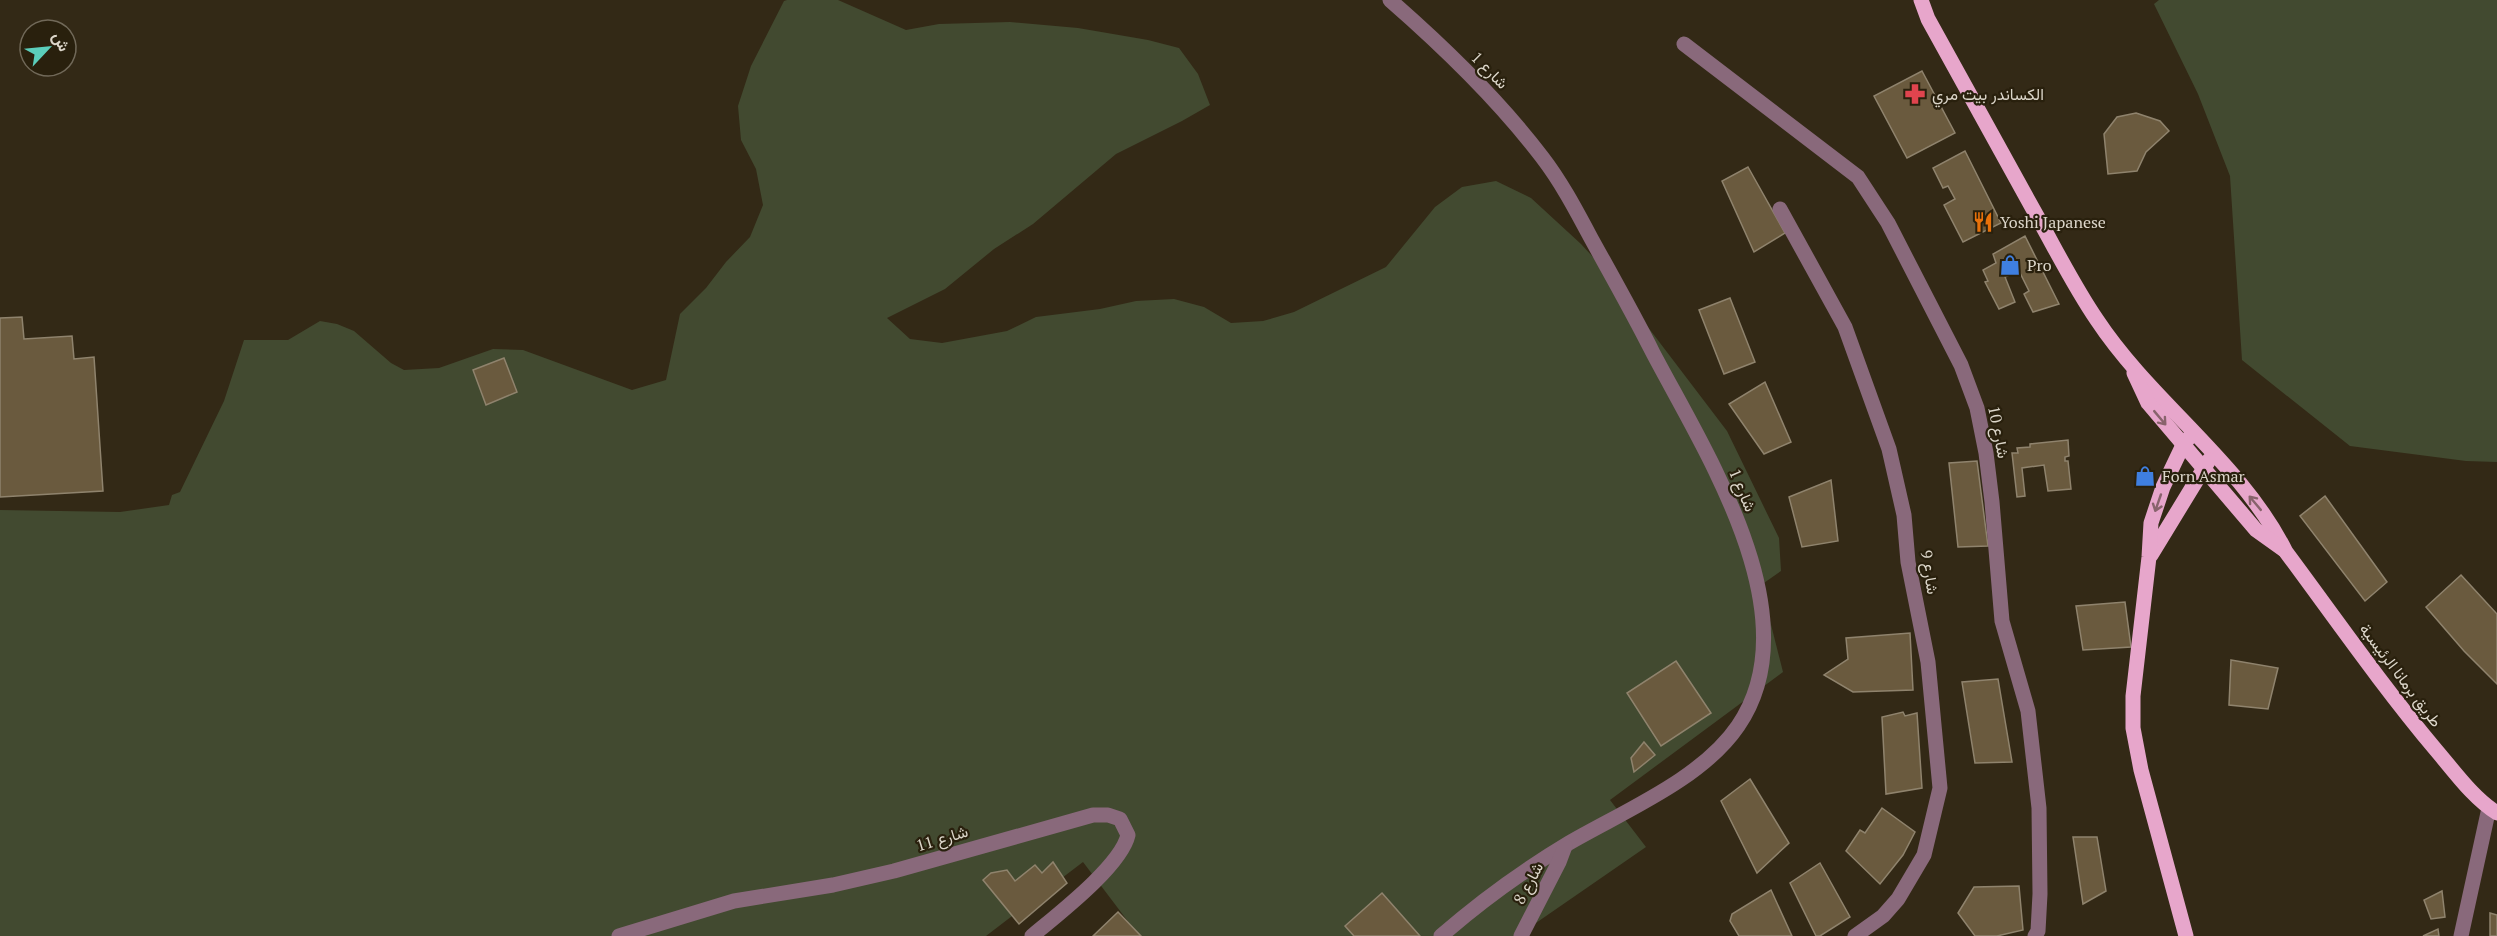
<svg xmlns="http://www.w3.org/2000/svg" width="2497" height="936" font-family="'PT Serif',Vazirmatn,serif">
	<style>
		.green { fill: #424a30 }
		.building { fill: #6a5a3e; stroke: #8f836d; stroke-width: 1.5 }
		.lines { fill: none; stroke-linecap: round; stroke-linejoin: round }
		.minor { stroke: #89697b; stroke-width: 15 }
		.major { stroke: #e7a6cb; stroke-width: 15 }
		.oneway { stroke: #88636c }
		.labels { text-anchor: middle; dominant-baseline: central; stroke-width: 4.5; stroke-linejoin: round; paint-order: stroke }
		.street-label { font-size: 16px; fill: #dcd6ca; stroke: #29200d }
		.poi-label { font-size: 16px; fill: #dcd6ca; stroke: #29200d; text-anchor: start }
	</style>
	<rect width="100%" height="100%" fill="#332916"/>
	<!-- green -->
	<g class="green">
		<polygon points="787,0 838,0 906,30 939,24 1010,22 1078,28 1148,40 1179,48 1198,74 1210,105 1182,121 1116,154 1033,224 994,249 945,289 887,318 910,339 942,343 1007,331 1036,317 1100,309 1136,301 1174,299 1204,307 1231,323 1263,321 1294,312 1386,267 1435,207 1462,187 1496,181 1531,198 1581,244 1603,268 1727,431 1779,538 1781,571 1761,585 1783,672 1610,800 1646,847 1517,936 1139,936 1083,862 986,936 0,936 0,510 120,512 169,505 172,495 180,492 224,401 244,340 288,340 320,321 337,324 354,331 391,363 404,370 439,368 493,349 523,350 632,390 666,380 680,314 706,288 726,262 750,237 763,205 756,169 741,140 738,106 751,66 784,1"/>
		<polygon points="2159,0 2497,0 2497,462 2466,461 2350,446 2242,360 2230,176 2198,94 2154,4"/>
	</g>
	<!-- building -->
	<g class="building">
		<polygon points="1922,71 1955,133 1907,158 1874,96"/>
		<polygon points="2136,113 2160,121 2169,131 2146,152 2137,171 2108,174 2104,134 2117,117"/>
		<polygon points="1965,151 2001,223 1963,242 1944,205 1955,199 1948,186 1943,188 1933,168"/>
		<polygon points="1748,167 1785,233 1754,252 1722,181"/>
		<polygon points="2025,236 2059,304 2033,312 2024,294 2029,291 2019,271 2005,277 2015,302 1999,309 1985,282 1988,281 1983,270 1996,263 1993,254"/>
		<polygon points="1730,298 1755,362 1724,374 1699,310"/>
		<polygon points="22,317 24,339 72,336 74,359 94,357 103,491 0,497 0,318"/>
		<polygon points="504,358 517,392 486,405 473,370"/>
		<polygon points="1765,382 1791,442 1764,454 1729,404"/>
		<polygon points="2068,440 2069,456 2065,457 2065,461 2068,461 2071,489 2048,491 2044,465 2022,468 2025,496 2017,497 2012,453 2018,453 2017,448 2030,447 2030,444"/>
		<polygon points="1977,461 1988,546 1958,547 1949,463"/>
		<polygon points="1831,480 1838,541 1802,547 1789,497"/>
		<polygon points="2325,496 2387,582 2365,601 2300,516"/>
		<polygon points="2461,575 2497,614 2497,684 2464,651 2426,607"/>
		<polygon points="2125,602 2131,647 2083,650 2076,606"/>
		<polygon points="1910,633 1913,690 1853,692 1824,675 1848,659 1846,638"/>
		<polygon points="2231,660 2278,668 2268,709 2229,705"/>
		<polygon points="1676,661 1711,713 1661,746 1627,693"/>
		<polygon points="1998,679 2012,762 1975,763 1962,682"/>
		<polygon points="1903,712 1905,716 1917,713 1922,788 1886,794 1882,717"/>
		<polygon points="1644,742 1655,755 1634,772 1631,758"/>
		<polygon points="1750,779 1789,843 1757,873 1721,801"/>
		<polygon points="1882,808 1915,832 1903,855 1880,884 1846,851 1860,830 1865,833"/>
		<polygon points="2073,837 2097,837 2106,891 2083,904"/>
		<polygon points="1053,862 1067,883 1019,924 983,880 991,873 1007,870 1015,881 1035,865 1042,873"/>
		<polygon points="1820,863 1850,917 1820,936 1816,936 1790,883"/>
		<polygon points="2019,886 2023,930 1997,936 1975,936 1958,913 1974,887"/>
		<polygon points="1771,890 1792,936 1739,936 1730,921 1732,914"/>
		<polygon points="2442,891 2445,917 2431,919 2424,900"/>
		<polygon points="1382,893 1420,936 1354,936 1345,926"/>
		<polygon points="1118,912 1141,936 1093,936"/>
		<polygon points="2490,913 2497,915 2497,936 2490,936"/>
		<polygon points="2438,929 2439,936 2423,936"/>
	</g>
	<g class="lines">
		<!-- minor -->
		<g class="minor">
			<path d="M1390,0C1445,48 1498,99 1542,157C1562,183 1577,212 1592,240C1613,278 1634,315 1653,353C1705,452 1813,617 1738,726C1702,779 1624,811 1569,843C1524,870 1481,901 1441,936"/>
			<polyline points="1684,44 1858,177 1888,223 1961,365 1977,408 1986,453 1992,502 2002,621 2028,711 2039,808 2040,894 2038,931 2035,936"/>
			<polyline points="1780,209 1845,327 1889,449 1904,515 1908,562 1928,662 1940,788 1924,855 1898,899 1883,916 1855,936"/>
			<path d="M619,936L734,901L833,885L894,871L1093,815H1108L1120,819L1128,835C1121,866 1057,915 1032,936"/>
			<polyline points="1521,936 1559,862 1565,846"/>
			<polyline points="2461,936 2489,808"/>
		</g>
		<!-- major -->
		<g class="major">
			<path d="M1921,0L1928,19C1965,85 2001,152 2038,218C2057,252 2075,288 2097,320C2152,403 2241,462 2286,552C2335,618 2383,687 2436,750C2454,771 2473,798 2497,813"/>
			<polyline points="2134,373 2148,403 2256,530 2284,550"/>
			<polyline points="2151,555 2209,460"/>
			<polyline points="2186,936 2141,770 2133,728 2133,696 2149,557 2151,523 2163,487 2183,445 2193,433"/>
		</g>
	</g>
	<!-- one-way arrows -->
	<defs><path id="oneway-shaft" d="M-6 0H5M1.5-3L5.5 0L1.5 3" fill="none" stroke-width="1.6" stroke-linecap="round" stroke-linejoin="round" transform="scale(1.5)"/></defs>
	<g class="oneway">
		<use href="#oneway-shaft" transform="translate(2160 418) rotate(50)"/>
		<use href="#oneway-shaft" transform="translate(2158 503) rotate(109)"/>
		<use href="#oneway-shaft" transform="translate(2255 503) rotate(-130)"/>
	</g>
	<!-- icons -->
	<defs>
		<g id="pharmacy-bare" transform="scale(1.62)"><path d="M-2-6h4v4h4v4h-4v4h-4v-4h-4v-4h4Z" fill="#e0444e" stroke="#29200d" stroke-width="2.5" paint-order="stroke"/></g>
		<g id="restaurant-bare" transform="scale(1.62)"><path d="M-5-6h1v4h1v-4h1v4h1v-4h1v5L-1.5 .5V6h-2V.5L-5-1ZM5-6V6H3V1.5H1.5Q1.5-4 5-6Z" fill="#e8710a" stroke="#29200d" stroke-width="2.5" paint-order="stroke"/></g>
		<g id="shop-bare" transform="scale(1.62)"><path d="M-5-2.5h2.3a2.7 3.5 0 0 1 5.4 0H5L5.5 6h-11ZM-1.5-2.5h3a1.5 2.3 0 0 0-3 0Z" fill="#3f7fe0" stroke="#29200d" stroke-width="2.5" paint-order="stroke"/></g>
	</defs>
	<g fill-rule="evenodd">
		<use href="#pharmacy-bare" x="1915" y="94"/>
		<use href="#restaurant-bare" x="1983" y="222"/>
		<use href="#shop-bare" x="2010" y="265"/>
		<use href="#shop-bare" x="2145" y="476"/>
	</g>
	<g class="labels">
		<!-- street labels -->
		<g class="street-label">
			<text transform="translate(1490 70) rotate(45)">شارع 1</text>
			<text transform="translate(1999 432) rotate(79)">شارع 10</text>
			<text transform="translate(1743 490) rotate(67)">شارع 1</text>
			<text transform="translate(1930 572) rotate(81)">شارع 9</text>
			<text transform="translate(2401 675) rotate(53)">طريق برمانا الرئيسية</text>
			<text transform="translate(942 838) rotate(-17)">شارع 11</text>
			<text transform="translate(1528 883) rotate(-62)">شارع 8</text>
		</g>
		<!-- poi labels -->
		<g class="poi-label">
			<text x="1932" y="94">الكساندر بيت مري</text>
			<text x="2000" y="222">Yoshi Japanese</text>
			<text x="2027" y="265">Pro</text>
			<text x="2162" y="476">Forn Asmar</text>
		</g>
	</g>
	<!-- north arrow -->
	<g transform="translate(48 48) rotate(64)"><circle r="28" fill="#29200d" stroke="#716959" stroke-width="1.5"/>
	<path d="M0-4.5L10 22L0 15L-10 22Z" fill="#5bcebb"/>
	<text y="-9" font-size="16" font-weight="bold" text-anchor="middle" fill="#dcd6ca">ش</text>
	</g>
</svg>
